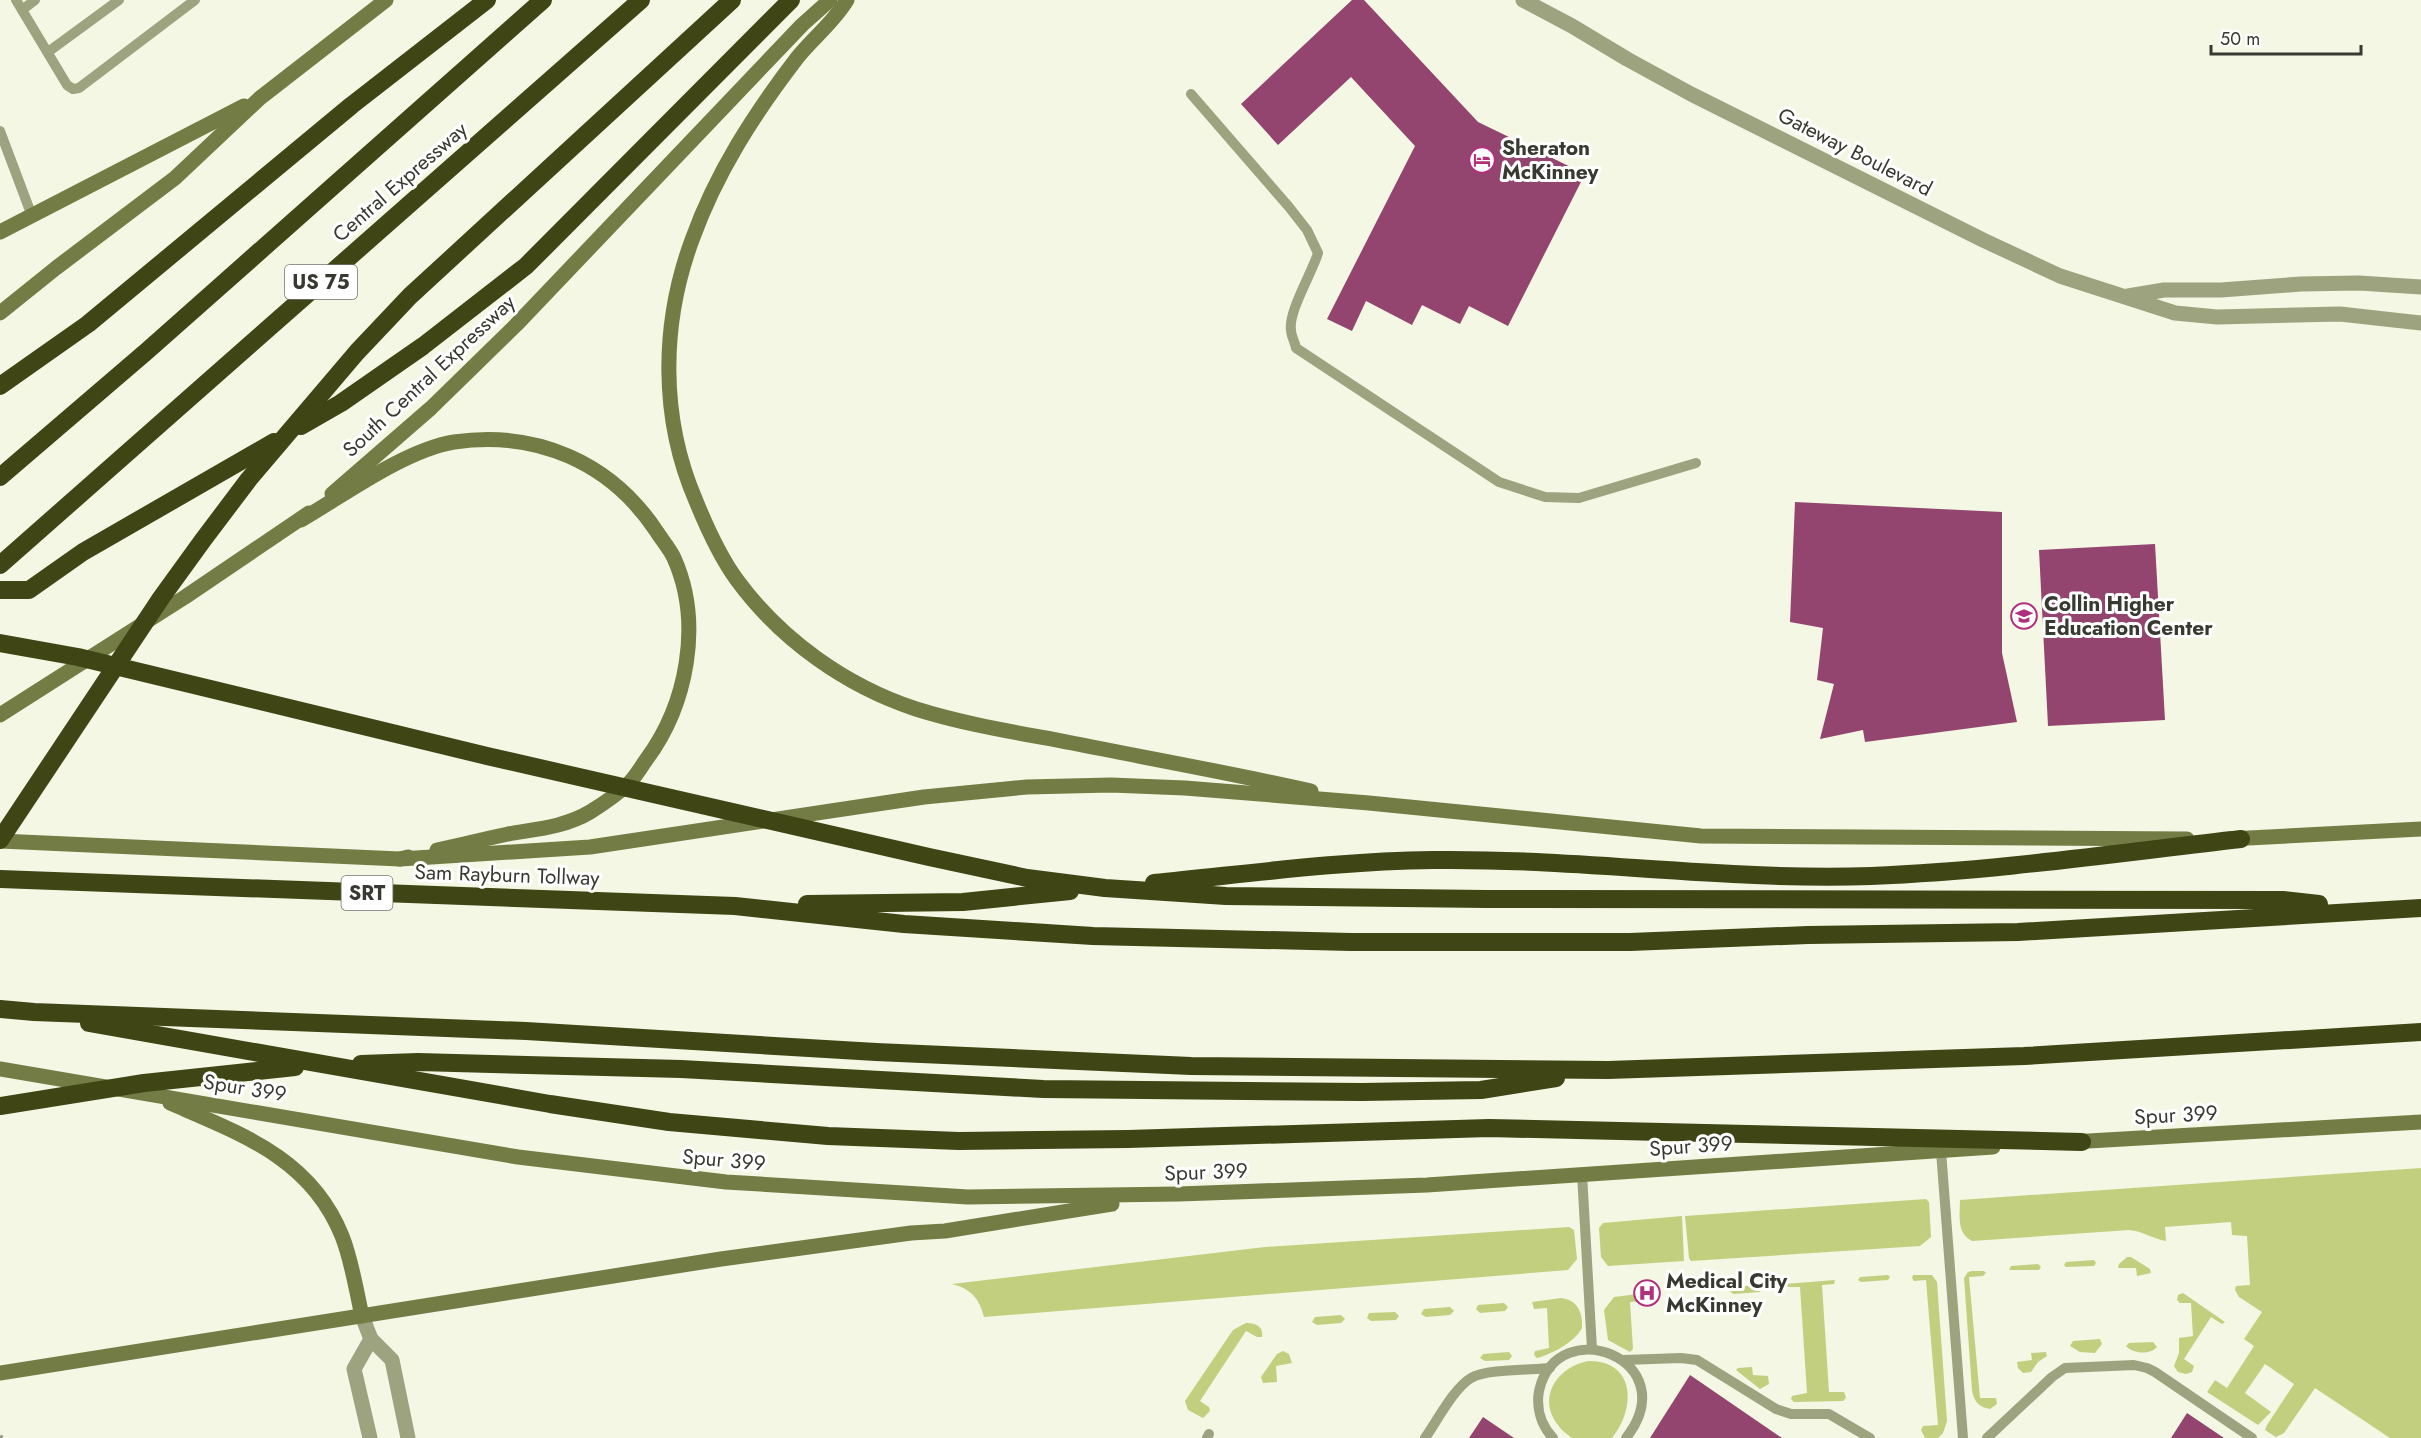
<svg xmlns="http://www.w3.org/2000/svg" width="2421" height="1438" font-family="Jost,sans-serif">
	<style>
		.green { fill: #c2cf7f }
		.building { fill: #93456f }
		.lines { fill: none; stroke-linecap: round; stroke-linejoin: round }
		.path { stroke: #939688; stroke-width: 4; stroke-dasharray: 4.5 3; stroke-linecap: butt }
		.service { stroke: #9ca37e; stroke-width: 10 }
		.minor { stroke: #9ca37e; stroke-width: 15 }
		.secondary { stroke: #737c44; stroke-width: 15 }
		.motorway { stroke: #3f4515; stroke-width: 18 }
		.labels { text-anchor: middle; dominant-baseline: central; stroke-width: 6; stroke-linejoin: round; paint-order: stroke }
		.shield { fill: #fff; stroke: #747570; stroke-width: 1.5 }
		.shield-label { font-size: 20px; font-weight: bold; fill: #383a32 }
		.poi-label { font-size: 21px; font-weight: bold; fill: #383a32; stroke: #fff; text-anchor: start }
		.street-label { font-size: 21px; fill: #383a32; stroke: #fff }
	</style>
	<rect width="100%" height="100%" fill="#f3f7e3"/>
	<!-- green -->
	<g class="green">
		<path d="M2421,1168V1438H2390L2315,1388L2284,1433L2276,1437L2265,1430L2267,1425L2294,1384L2265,1364L2245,1393L2271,1412L2258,1425L2207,1392L2215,1380L2227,1388L2254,1346L2244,1339L2262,1312L2239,1297L2235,1290L2236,1286L2250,1285L2247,1236L2232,1235L2231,1222L2165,1227L2166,1241C2153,1239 2143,1231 2129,1230L1972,1241C1956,1233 1960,1215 1960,1200Z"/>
		<polygon points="1926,1199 1929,1202 1931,1237 1920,1246 1691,1261 1689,1258 1685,1216"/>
		<polygon points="1682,1216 1684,1261 1608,1266 1601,1257 1599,1228 1603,1223"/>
		<path d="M1569,1227L1574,1230L1577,1259L1568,1270L984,1317C979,1298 971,1289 952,1284L1265,1247Z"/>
		<polygon points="2127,1257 2131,1257 2150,1269 2151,1273 2137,1276 2136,1268 2118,1268 2119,1264"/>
		<polygon points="2094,1260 2096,1263 2094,1266 2066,1267 2064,1265 2066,1262"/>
		<polygon points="2038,1264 2041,1267 2039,1270 2009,1270 2011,1266"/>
		<path d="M1972,1271H1984L1986,1273L1983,1276L1969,1277L1980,1398H1996L1997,1404L1990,1409C1979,1407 1974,1402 1972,1390L1964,1278L1968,1272Z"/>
		<polygon points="1888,1275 1890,1277 1888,1280 1861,1282 1858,1280 1860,1277"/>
		<polygon points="1913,1275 1932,1275 1937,1282 1947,1421 1943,1433 1938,1438 1925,1438 1921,1430 1923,1426 1938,1425 1926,1280 1914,1281 1912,1278"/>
		<polygon points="1835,1280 1834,1284 1822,1285 1829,1392 1844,1392 1846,1398 1843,1401 1794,1402 1791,1399 1792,1396 1807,1393 1800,1287 1788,1287 1785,1284"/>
		<polygon points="1758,1285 1762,1288 1760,1292 1733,1294 1730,1291 1734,1287"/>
		<polygon points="1646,1293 1649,1296 1647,1301 1630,1302 1633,1349 1630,1352 1608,1340 1604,1310 1614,1297"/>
		<polygon points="2183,1293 2225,1322 2222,1324 2211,1317 2184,1359 2194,1366 2192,1372 2186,1374 2178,1372 2174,1366 2179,1353 2179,1338 2193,1336 2191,1303 2180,1303 2177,1300 2178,1295"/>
		<path d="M1561,1298C1578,1300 1583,1313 1582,1328C1575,1342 1552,1354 1537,1358L1534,1355L1535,1351L1549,1348L1547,1308L1534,1309L1532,1302Z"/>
		<polygon points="1504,1303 1508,1307 1505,1311 1480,1313 1476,1309 1478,1305"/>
		<polygon points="1450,1307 1454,1311 1450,1315 1426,1317 1421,1314 1424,1309"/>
		<polygon points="1395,1312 1399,1316 1396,1320 1371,1321 1367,1318 1369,1313"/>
		<polygon points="1341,1315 1345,1319 1341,1323 1317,1325 1312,1322 1315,1317"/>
		<path d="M1246,1323C1255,1323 1264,1326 1262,1337H1257L1246,1331L1200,1401L1209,1407L1210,1411L1203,1418L1188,1410L1185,1401L1233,1330Z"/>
		<polygon points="2100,1339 2102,1344 2095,1353 2080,1352 2070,1346 2073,1341"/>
		<path d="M2153,1342L2157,1347C2150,1355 2133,1354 2126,1346L2129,1343Z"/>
		<polygon points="1283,1351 1289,1354 1292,1363 1276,1366 1277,1382 1263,1383 1261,1377 1277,1354"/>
		<polygon points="1509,1352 1512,1356 1509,1360 1485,1361 1480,1358 1483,1354"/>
		<polygon points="2046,1352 2047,1356 2038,1362 2031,1372 2023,1373 2018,1368 2017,1362 2032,1360 2031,1353"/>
		<path d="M1589,1361C1636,1361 1636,1409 1612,1438H1572C1567,1434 1561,1430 1558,1425C1536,1396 1559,1366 1589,1361Z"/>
		<polygon points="1752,1367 1753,1375 1768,1376 1769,1384 1760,1389 1736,1370 1738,1368"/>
	</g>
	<!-- building -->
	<g class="building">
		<polygon points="1352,0 1364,0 1478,122 1585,174 1508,326 1469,306 1460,324 1422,305 1412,325 1366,301 1352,331 1327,319 1415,146 1351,77 1278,145 1241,104"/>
		<polygon points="1795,502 2002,512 2002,653 2017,722 1865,742 1863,730 1820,739 1834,684 1817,680 1823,628 1790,622"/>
		<polygon points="2155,544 2165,720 2048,726 2039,550"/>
		<polygon points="1690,1375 1782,1438 1650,1438"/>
		<polygon points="2187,1413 2224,1438 2171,1438"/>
		<polygon points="1483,1417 1514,1438 1469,1438"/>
	</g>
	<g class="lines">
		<!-- path -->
		<polyline class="path" points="0,1436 2,1438"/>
		<!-- service -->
		<g class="service">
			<polyline points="16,0 67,85 73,89 79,88 195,0"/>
			<polyline points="22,10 35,0"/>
			<polyline points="48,52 119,0"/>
			<path d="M1191,94L1289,207L1307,230L1318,253C1312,273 1288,312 1291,330C1291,336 1295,342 1296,348L1499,482L1545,497L1579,498L1696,463"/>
			<polyline points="0,131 32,216"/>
			<polyline points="1941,1151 1963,1438"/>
			<polyline points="1582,1174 1592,1349"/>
			<polyline points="1624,1360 1681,1358 1697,1360 1776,1409 1791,1414 1829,1414 1870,1438"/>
			<polyline points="1207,1438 1209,1434"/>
			<path d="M1425,1438C1437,1421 1454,1388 1471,1378C1485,1369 1532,1370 1550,1368"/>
			<path d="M1553,1438C1541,1425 1536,1408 1539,1391C1557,1310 1687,1360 1626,1438"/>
			<polyline points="1987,1438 2052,1377 2065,1368 2134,1365 2147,1368 2155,1372 2252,1438"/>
		</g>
		<!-- minor -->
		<g class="minor">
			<polyline points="1523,0 1572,26 1627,59 1691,94 1983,240 2060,276 2175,313 2217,317 2340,314 2421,323"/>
			<polyline points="2128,296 2164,290 2221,290 2301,284 2359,283 2421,287"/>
			<polyline points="362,1316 371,1339 392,1360 408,1438"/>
			<polyline points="370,1438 354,1369 371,1339"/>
		</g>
		<!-- secondary -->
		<g class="secondary">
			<path d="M847,0C834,22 813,38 797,58C754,114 716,173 692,240C661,324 660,418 696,501C707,528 720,557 737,580C781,640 846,686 916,709C967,725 1020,733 1072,743C1152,759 1231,773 1311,791"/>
			<polyline points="0,232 244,106"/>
			<polyline points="0,313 56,268 175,178 260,98 386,0"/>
			<polyline points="332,494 431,408 516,325 802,25 830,0"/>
			<path d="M301,520C344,495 405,450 454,442C536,430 611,462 657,532C662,540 670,549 674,558C703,623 687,705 646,760C641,767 636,776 630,782C619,793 603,804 590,812C565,827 536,829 508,834C484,839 461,845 437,850"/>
			<polyline points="0,715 185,597 309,513"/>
			<polyline points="2229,839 2421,829"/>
			<polyline points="0,841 400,859 408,857"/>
			<polyline points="400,859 590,847 924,797 1027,787 1111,785 1185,788 1369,803 1701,836 2187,839"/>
			<polyline points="0,1069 518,1157 726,1182 968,1197 1179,1194 1427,1185 1993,1147"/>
			<path d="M170,1103C241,1134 311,1158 342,1236C352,1261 356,1290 362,1316"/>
			<polyline points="2071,1142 2421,1122"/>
			<polyline points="0,1373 721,1259 911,1233 945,1231 1112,1204"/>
		</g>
		<!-- motorway -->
		<g class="motorway">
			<polyline points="0,386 88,324 352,105 487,0"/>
			<polyline points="301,426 341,403 423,346 526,266 791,0"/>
			<polyline points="0,477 147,351 543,0"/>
			<polyline points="0,565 641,0"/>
			<polyline points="0,590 29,590 83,552 274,442"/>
			<polyline points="0,643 78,657 487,756 929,857 1027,878 1105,888 1226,896 1487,899 2283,900 2319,904"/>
			<polyline points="0,840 161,598 203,540 249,479 357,352 410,296 732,0"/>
			<polyline points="0,879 735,906 904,924 1093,936 1351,942 1630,942 1808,935 2018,932 2421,908"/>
			<path d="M1154,883C1247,874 1340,861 1433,860C1579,858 1724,881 1871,876C1995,871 2118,853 2241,839"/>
			<polyline points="807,904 963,902 1070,891"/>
			<polyline points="0,1009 34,1012 526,1031 876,1052 1191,1066 1608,1070 2024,1056 2421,1032"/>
			<polyline points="89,1023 550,1104 669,1122 828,1136 959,1141 1128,1139 1489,1128 2082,1142"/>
			<polyline points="361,1064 418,1062 681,1069 1043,1089 1362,1092 1481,1090 1556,1078"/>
			<polyline points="0,1106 144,1083 295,1067"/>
		</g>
	</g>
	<!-- icons -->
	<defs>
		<g id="hotel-ring" transform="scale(1.35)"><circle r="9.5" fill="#fff" stroke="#b0307d" stroke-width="1.5"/><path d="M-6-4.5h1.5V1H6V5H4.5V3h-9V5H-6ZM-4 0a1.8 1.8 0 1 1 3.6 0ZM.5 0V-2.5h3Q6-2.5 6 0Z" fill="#b0307d"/></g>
		<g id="university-ring" transform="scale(1.35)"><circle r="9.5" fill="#fff" stroke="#b0307d" stroke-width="1.5"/><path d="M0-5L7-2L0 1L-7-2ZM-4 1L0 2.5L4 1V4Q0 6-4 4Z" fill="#b0307d"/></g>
		<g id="hospital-ring" transform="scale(1.35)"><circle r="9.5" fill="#fff" stroke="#b0307d" stroke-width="1.5"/><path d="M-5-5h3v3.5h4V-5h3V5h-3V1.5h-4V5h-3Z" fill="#b0307d"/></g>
	</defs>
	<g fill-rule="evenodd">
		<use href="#hotel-ring" x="1482" y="160"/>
		<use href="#university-ring" x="2024" y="616"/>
		<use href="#hospital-ring" x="1647" y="1293"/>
	</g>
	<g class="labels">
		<!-- shield labels -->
		<g class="shield">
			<rect x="285" y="265" width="72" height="34" rx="4.5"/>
			<rect x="341.5" y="876" width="51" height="34" rx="4.5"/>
		</g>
		<g class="shield-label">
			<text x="321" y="282">US 75</text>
			<text x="367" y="893">SRT</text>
		</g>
		<!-- poi labels -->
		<g class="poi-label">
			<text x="1502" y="148">Sheraton<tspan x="1502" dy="24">McKinney</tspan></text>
			<text x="2044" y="604">Collin Higher<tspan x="2044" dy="24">Education Center</tspan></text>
			<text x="1666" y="1281">Medical City<tspan x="1666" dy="24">McKinney</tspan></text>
		</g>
		<!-- street labels -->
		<g class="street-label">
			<text transform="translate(1855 152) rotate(27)">Gateway Boulevard</text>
			<text transform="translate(400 182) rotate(-41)">Central Expressway</text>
			<text transform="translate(429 376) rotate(-43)">South Central Expressway</text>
			<text transform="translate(507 875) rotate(2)">Sam Rayburn Tollway</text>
			<text transform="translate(245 1088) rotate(9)">Spur 399</text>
			<text transform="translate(2176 1115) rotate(-3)">Spur 399</text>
			<text transform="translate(1691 1146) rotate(-4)">Spur 399</text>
			<text transform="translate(724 1160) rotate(5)">Spur 399</text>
			<text transform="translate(1206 1172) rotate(-2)">Spur 399</text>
		</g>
	</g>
	<!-- scale -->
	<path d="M2211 45v9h150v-9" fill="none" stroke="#383a32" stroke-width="3"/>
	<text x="2220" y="45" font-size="18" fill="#383a32" stroke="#ffffff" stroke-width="4.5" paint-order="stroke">50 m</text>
</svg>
